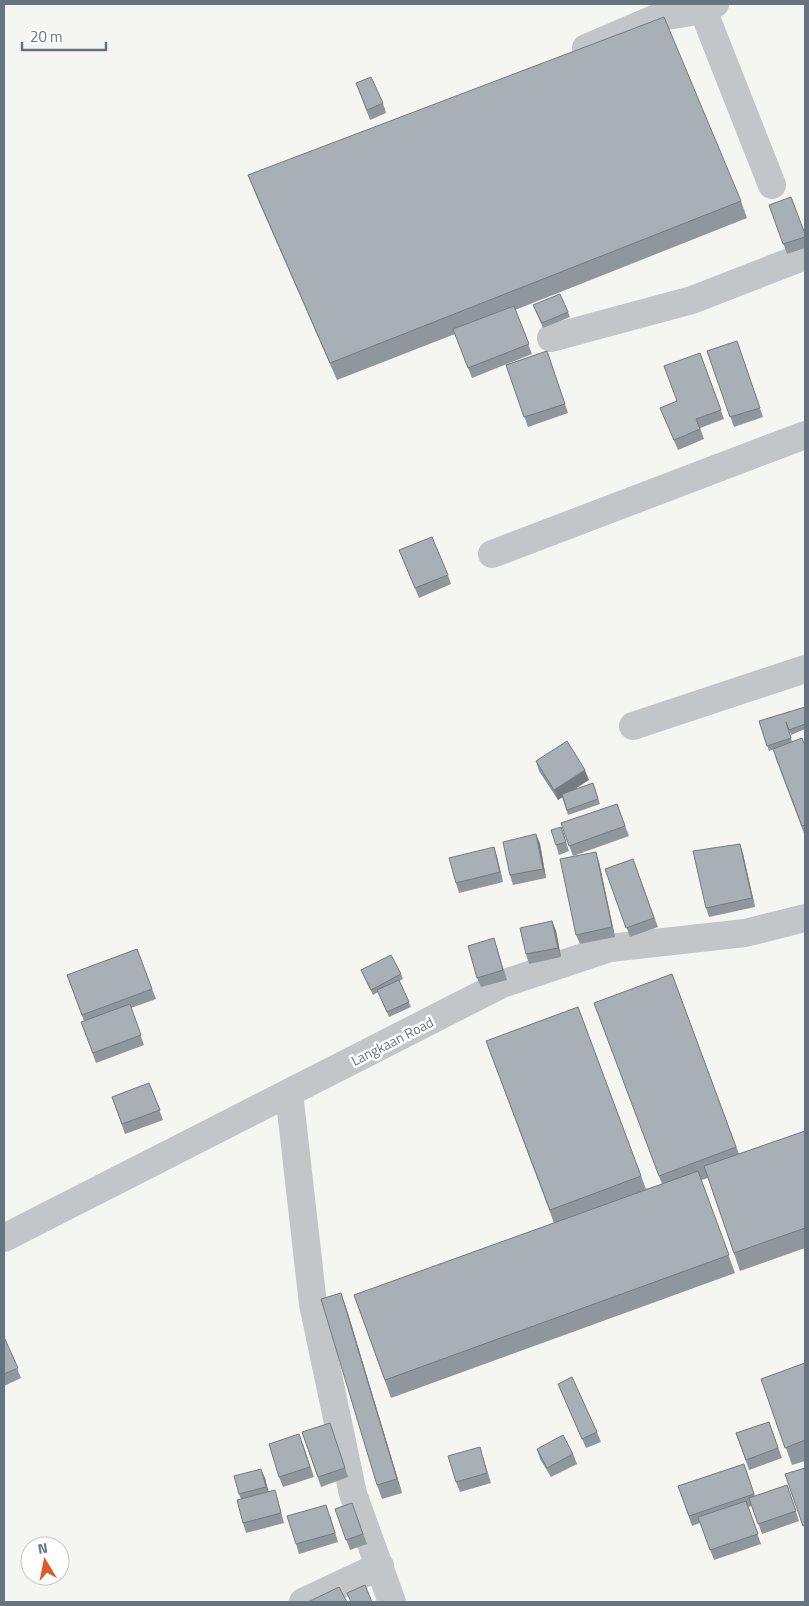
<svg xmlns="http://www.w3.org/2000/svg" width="809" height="1606" font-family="'Titillium Web',sans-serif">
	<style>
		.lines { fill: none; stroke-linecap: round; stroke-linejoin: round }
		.minor { stroke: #c2c6c9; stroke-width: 28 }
		.wall { fill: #90979c }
		.shaded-wall { fill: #767b7f }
		.building { fill: #a8b0b5; stroke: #767b7f }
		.labels { text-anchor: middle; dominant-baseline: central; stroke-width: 5; stroke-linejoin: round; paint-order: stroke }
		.street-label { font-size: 14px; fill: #647481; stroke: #fff }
	</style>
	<rect width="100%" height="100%" fill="#f5f5f1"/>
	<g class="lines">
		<!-- minor -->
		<g class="minor">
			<polyline points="715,4 703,10 772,185"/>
			<polyline points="586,48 656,18 703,10"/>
			<polyline points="551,338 692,300 805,256"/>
			<polyline points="492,554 805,435"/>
			<polyline points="633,726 805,669"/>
			<polyline points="289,1093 313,1304 353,1494 392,1602"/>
			<polyline points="4,1238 502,984 610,948 745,933 805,918"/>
			<polyline points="303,1602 380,1566"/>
		</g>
	</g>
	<!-- wall -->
	<g class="wall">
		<polygon points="356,83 383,103 386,113 370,120"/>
		<polygon points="248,175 741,201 747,218 515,310 532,354 472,378 455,334 337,380 255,193"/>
		<polygon points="769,205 805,234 805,248 787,254"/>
		<polygon points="535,310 568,312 570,317 543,328"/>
		<polygon points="737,341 763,417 734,427 707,351"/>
		<polygon points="547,351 568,413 528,427 506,365"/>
		<polygon points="700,353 724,419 700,428 704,439 678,450 660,408 677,401"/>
		<polygon points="399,550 448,575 451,584 419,598"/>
		<polygon points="805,707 805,729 791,735 788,727 792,742 805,746 805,836 776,759 774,749 769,751 759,721"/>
		<polygon points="536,761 589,780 572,790 593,783 600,804 568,815 562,797 558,800 539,771"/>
		<polygon points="617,804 629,836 573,856 561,823"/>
		<polygon points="561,827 569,851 559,855 556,845"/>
		<polygon points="536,834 540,844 546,878 513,885 510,875"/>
		<polygon points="740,844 743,854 755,907 709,917 706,908"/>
		<polygon points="494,847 497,857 503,882 459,893 456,883"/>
		<polygon points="633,859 658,927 630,937 605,869"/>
		<polygon points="599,862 615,937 580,944 576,935"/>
		<polygon points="552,921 556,931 561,957 529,964 526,954"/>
		<polygon points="497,948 507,980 481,987 477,978"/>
		<polygon points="137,949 156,999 131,1008 144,1045 96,1063 81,1022 84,1021 67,975"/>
		<polygon points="361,970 401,974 403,979 399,981 411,1007 389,1017 378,992 373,995"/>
		<polygon points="672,974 739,1154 805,1131 805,1248 740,1271 708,1178 701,1180 735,1273 391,1398 354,1295 554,1223 486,1041 578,1007 646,1189 662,1184 594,1003"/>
		<polygon points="149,1083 163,1120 125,1134 112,1097"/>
		<polygon points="346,1307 402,1493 382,1499 377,1485"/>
		<polygon points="4,1337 21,1378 4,1386"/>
		<polygon points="805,1363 805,1461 792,1465 761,1379"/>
		<polygon points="558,1384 597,1432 601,1442 586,1448"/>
		<polygon points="769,1422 782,1458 749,1470 736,1433"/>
		<polygon points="302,1432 333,1433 348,1477 321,1487"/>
		<polygon points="303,1444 314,1477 283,1487 279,1477"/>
		<polygon points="537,1449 573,1454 577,1464 551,1477 540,1459"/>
		<polygon points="483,1457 491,1483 460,1492 456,1482"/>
		<polygon points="744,1464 755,1496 787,1485 799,1521 762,1534 752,1506 748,1507 761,1544 714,1560 700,1523 692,1526 678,1486"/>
		<polygon points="265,1478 268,1492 278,1500 284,1523 246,1533 243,1523 241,1499 239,1494"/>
		<polygon points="352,1503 367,1544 350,1550 335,1509"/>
		<polygon points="330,1515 338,1542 299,1554 296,1544"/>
	</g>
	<!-- shaded-wall -->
	<g class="shaded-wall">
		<polygon points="585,770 589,780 558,800 554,790"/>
		<polygon points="536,834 540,844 546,878 543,869"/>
		<polygon points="740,844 743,854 755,907 752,898"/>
		<polygon points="494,847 497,857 503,882 500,872"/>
		<polygon points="596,852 599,862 615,937 612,927"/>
		<polygon points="552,921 556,931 561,957 558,948"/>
		<polygon points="341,1293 346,1307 402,1493 397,1479"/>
		<polygon points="261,1469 265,1478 270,1497 266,1487"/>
	</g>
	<!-- building -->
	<g class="building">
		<polygon points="664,17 741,201 330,363 248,175"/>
		<polygon points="371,77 383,103 367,110 356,83"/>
		<polygon points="791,197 805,234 805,237 783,244 769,205"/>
		<polygon points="560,294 568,312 542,323 533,305"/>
		<polygon points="514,306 529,344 468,368 453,329"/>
		<polygon points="737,341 760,408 730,417 707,351"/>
		<polygon points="547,351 565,404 524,417 506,365"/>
		<polygon points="700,353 721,410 696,419 700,429 674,440 660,408 677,401 664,366"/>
		<polygon points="432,537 448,575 415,588 399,550"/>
		<polygon points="805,707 805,724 789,730 786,722 791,738 767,746 759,721"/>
		<polygon points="802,738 805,746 805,825 802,826 773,749"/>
		<polygon points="567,741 585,770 554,790 536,761"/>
		<polygon points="593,783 598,799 567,810 562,794"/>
		<polygon points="617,804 625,826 569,846 561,823"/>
		<polygon points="561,827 566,842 556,845 551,830"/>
		<polygon points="536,834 543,869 510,875 503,842"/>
		<polygon points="740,844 752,898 706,908 693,851"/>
		<polygon points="494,847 500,872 456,883 449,858"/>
		<polygon points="596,852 612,927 576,935 560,859"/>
		<polygon points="633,859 654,918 626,928 605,869"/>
		<polygon points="552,921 558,948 526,954 520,928"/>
		<polygon points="494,938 503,970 477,978 468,946"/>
		<polygon points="137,949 152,989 82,1015 67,975"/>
		<polygon points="391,955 401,974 371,990 361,970"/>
		<polygon points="672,974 736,1147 659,1176 594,1003"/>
		<polygon points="399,980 409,1002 387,1012 377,990"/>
		<polygon points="130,1004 141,1035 93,1053 81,1022"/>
		<polygon points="578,1007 641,1176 550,1210 486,1041"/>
		<polygon points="149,1083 160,1110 122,1124 112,1097"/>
		<polygon points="805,1131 805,1228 734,1253 704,1166"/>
		<polygon points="698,1171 729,1255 385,1380 354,1295"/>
		<polygon points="341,1293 397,1479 377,1485 321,1299"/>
		<polygon points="4,1337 18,1368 4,1374"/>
		<polygon points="805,1363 805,1440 785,1448 761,1379"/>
		<polygon points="572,1377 597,1432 582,1439 558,1384"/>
		<polygon points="769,1422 778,1448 746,1460 736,1433"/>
		<polygon points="330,1423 345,1468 318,1477 302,1432"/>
		<polygon points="299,1434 310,1467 279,1477 269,1444"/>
		<polygon points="563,1435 573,1454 547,1468 537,1449"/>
		<polygon points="480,1447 487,1473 456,1482 448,1456"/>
		<polygon points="744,1464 754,1494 689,1516 678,1486"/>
		<polygon points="805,1468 805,1525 803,1526 785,1474"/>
		<polygon points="261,1469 266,1487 239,1494 234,1476"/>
		<polygon points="787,1485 796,1511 758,1524 749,1498"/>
		<polygon points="275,1490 281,1513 243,1523 237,1500"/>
		<polygon points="746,1501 758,1534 710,1550 698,1517"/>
		<polygon points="352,1503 363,1534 346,1540 335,1509"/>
		<polygon points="326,1505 335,1533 296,1544 287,1516"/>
		<polygon points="365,1585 372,1602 351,1602 347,1593"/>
		<polygon points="339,1587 347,1602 308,1602"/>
	</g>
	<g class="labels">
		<!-- street labels -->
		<g class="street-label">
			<text transform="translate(392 1041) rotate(-27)">Langkaan Road</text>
		</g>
	</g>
	<!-- border -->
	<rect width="809" height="1606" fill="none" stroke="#647481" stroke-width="10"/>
	<!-- north arrow -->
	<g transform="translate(45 1561) rotate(350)"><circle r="24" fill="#ffffff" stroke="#c1c7cd"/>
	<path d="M0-4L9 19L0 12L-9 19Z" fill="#de5928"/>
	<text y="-8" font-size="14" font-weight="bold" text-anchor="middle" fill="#647481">N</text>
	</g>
	<!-- scale -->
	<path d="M22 42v8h84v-8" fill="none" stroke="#647481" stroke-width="2.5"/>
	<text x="30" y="42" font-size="15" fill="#647481" stroke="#ffffff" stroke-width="4" paint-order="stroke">20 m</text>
</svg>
